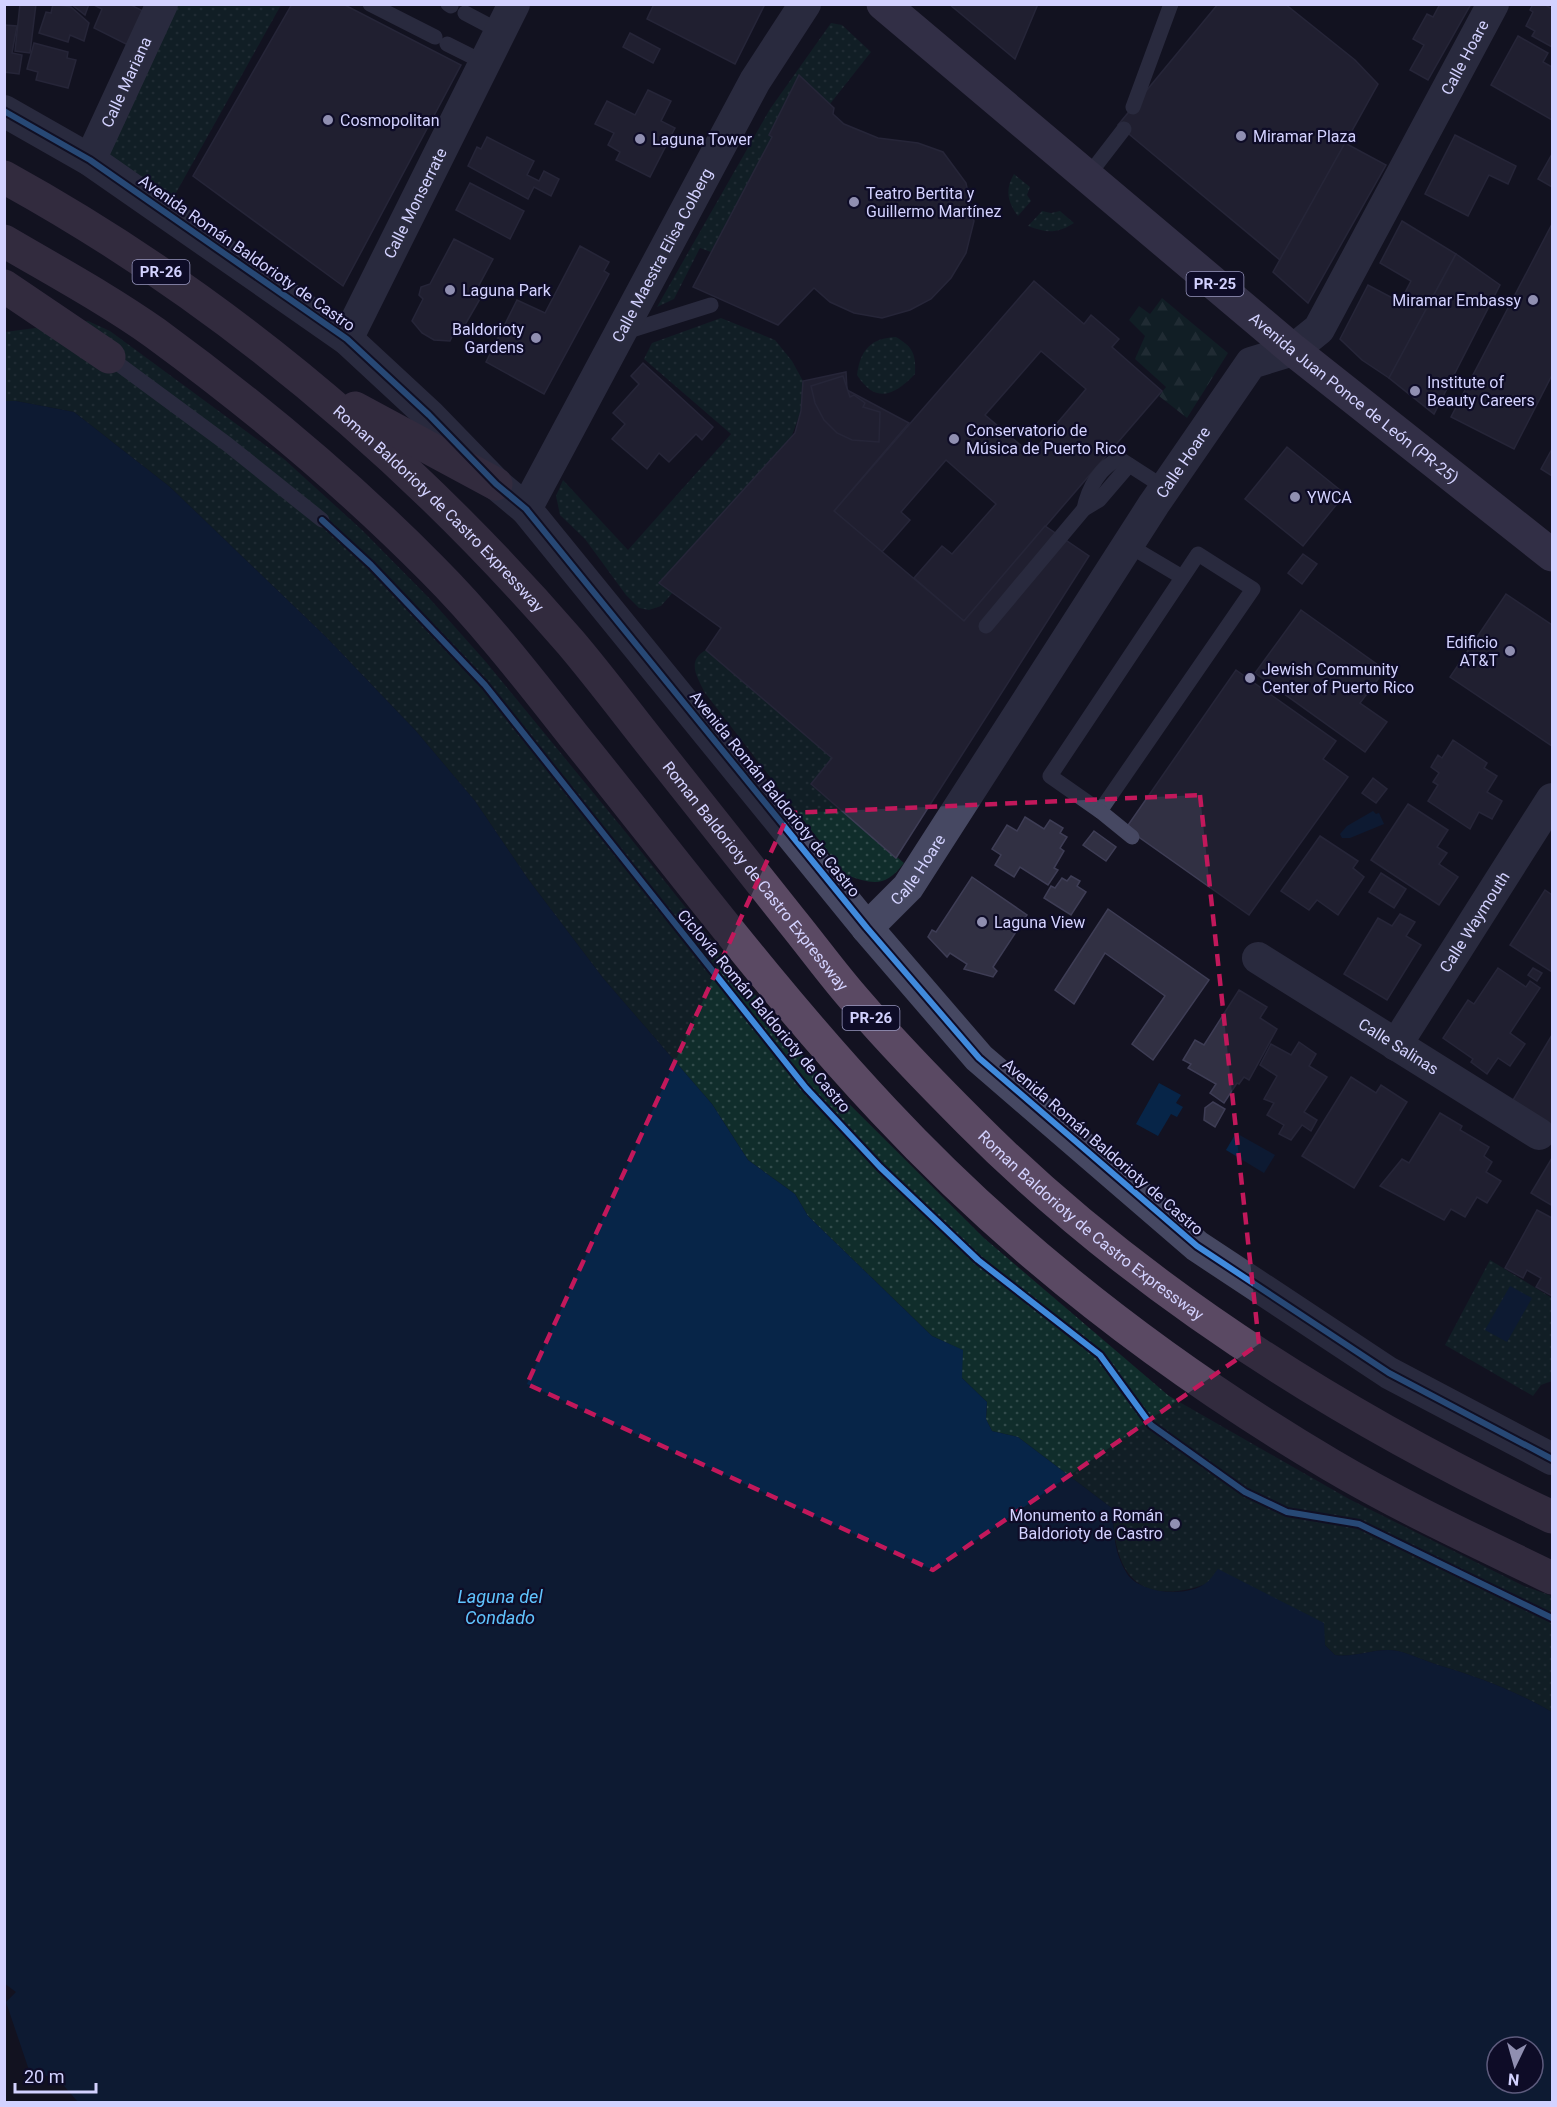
<svg xmlns="http://www.w3.org/2000/svg" width="1557" height="2107" font-family="Roboto,sans-serif">
	<style>
		.green { fill: url(#green-dots) }
		.forest { fill: url(#forest-firs) }
		.water { fill: #072548; fill-rule: evenodd }
		.building { fill: #313043; stroke: #3e3d55; stroke-width: 1.5; fill-rule: evenodd }
		.lines { fill: none; stroke-linecap: round; stroke-linejoin: round }
		.lane { stroke: #464862; stroke-width: 15 }
		.street { stroke: #464862; stroke-width: 32 }
		.primary { stroke: #5a5373; stroke-width: 33 }
		.highway { stroke: #5a4963; stroke-width: 33 }
		.cycleway-casing { stroke: #0e0c27; stroke-width: 10 }
		.cycleway { stroke: #408adc; stroke-width: 6 }
		.marked { fill: none; stroke: #c2185b; stroke-width: 4.5; stroke-dasharray: 12 8; stroke-linejoin: round }
		.poi-dot { fill: #908fb1; stroke: #0e0c27; stroke-width: 2 }
		.labels { text-anchor: middle; dominant-baseline: central; stroke-width: 4.5; stroke-linejoin: round; paint-order: stroke }
		.shield { fill: #0e0c27; stroke: #9897be; stroke-width: 1.5 }
		.shield-label { font-size: 15px; font-weight: bold; fill: #d3d2ff }
		.street-label { font-size: 16px; fill: #d3d2ff; stroke: #0e0c27 }
		.poi-label { font-size: 16px; fill: #d3d2ff; stroke: #0e0c27; text-anchor: start }
		.water-label { font-size: 18px; font-style: italic; fill: #60c5ff; stroke: #0e0c27 }
	</style>
	<defs>
		<pattern id="green-dots" width="8" height="8" patternUnits="userSpaceOnUse" patternTransform="scale(1.5)"><rect width="8" height="8" fill="#102d2b"/><path d="M2 2h.1M6 6h.1" fill="none" stroke="#324b4b" stroke-width="1.8" stroke-linecap="round"/></pattern>
		<pattern id="forest-firs" width="22" height="20" patternUnits="userSpaceOnUse" patternTransform="scale(1.5)"><rect width="22" height="20" fill="#102d2b"/><path d="M5 1l3.5 6h-7zM16 11l3.5 6h-7z" fill="#324b4b"/></pattern>
	</defs>
	<rect width="100%" height="100%" fill="#131221"/>
	<!-- green -->
	<g class="green">
		<polygon points="173,5 281,5 172,200 104,156"/>
		<polygon points="831,23 842,25 871,52 830,104 799,75 769,135 772,137 711,252 700,248 674,299 657,307 770,109"/>
		<path d="M1014,174L1030,187L1027,195L1031,201L1018,216C1007,202 1005,189 1014,174Z"/>
		<path d="M1042,211L1051,213L1060,211L1074,223C1057,234 1046,233 1028,226Z"/>
		<polygon points="721,318 775,340 792,361 803,381 801,411 778,473 661,606 649,610 639,608 626,595 585,539 560,515 556,496 563,480 628,550 731,434 644,359 652,343"/>
		<path d="M88,321L110,331L284,459L362,530L431,600L486,662L628,835L814,1069L984,1238L1169,1396L1349,1499L1524,1586L1552,1596V1712C1516,1691 1478,1677 1438,1665C1425,1661 1411,1654 1398,1651C1376,1647 1358,1658 1335,1655L1325,1645L1323,1634L1206,1584C1138,1608 1113,1573 1113,1509L1018,1437L992,1431L986,1419L987,1402L962,1378V1350L932,1336L808,1216L795,1194L748,1160L712,1104L603,978L528,879L475,801L416,731L326,637L170,487L74,412L16,401H5V332Z"/>
		<path d="M896,337C913,347 916,354 915,374C895,395 876,405 857,375C860,350 871,338 896,337Z"/>
		<path d="M706,650L832,758L811,785L904,863C885,888 873,884 846,875L705,693C697,677 686,661 706,650Z"/>
		<polygon points="1490,1260 1552,1298 1552,1381 1541,1385 1533,1396 1445,1345"/>
	</g>
	<!-- forest -->
	<polygon class="forest" points="1162,298 1228,353 1187,418 1159,396 1166,387 1135,359 1145,336 1129,320 1139,306 1150,314"/>
	<!-- water -->
	<g class="water">
		<path d="M5,401H16L74,412L170,487L326,637L416,731L475,801L528,879L603,978L712,1104L748,1160L795,1194L808,1216L932,1336L963,1350L962,1378L987,1402L986,1419L992,1431L1018,1437L1113,1509C1113,1531 1114,1552 1126,1572C1138,1594 1187,1598 1206,1583C1211,1580 1214,1573 1218,1569L1324,1623L1325,1645L1335,1655C1358,1658 1376,1647 1398,1651C1411,1654 1425,1661 1438,1665C1478,1677 1516,1691 1552,1712V2102H78L59,2080L29,2070L6,2002L16,1992L4,1983ZM1497,2047H1533V2083H1497Z"/>
		<polygon points="1373,811 1376,814 1379,813 1384,824 1350,838 1342,838 1340,834 1347,826"/>
		<polygon points="1159,1083 1181,1095 1176,1103 1183,1107 1177,1117 1171,1114 1158,1136 1136,1124"/>
		<polygon points="1236,1133 1275,1155 1264,1173 1226,1150"/>
		<polygon points="1510,1286 1532,1298 1507,1342 1485,1330"/>
	</g>
	<!-- building -->
	<g class="building">
		<polygon points="20,4 36,4 30,53 15,51"/>
		<polygon points="53,4 71,7 89,23 84,41 70,35 68,42 39,33 46,12 51,13"/>
		<polygon points="71,4 89,4 85,15"/>
		<polygon points="92,4 129,4 143,11 128,45 94,28 102,9"/>
		<polygon points="292,4 343,4 461,65 343,286 193,176"/>
		<polygon points="654,4 765,4 735,64 647,19"/>
		<polygon points="949,4 1038,4 1015,59"/>
		<polygon points="1218,4 1285,4 1355,60 1378,84 1280,260 1118,125"/>
		<polygon points="1440,4 1471,4 1428,80 1410,70 1424,45 1413,39 1427,14 1433,17"/>
		<polygon points="1533,4 1544,4 1552,9 1552,47 1532,36 1535,31 1526,26 1533,12 1530,10"/>
		<polygon points="4,25 17,26 12,53 22,55 19,74 4,72"/>
		<polygon points="630,33 660,49 653,63 623,47"/>
		<polygon points="1518,36 1548,53 1543,62 1552,67 1552,120 1491,85"/>
		<polygon points="34,43 68,52 67,58 76,60 68,88 36,80 38,72 27,69"/>
		<polygon points="799,75 834,108 833,114 844,124 878,138 918,143 943,152 966,183 974,221 966,253 951,278 931,299 910,310 882,318 854,313 830,302 814,288 778,325 693,287 772,137 769,135"/>
		<polygon points="648,90 671,101 661,121 675,128 650,177 616,160 620,152 608,145 614,133 595,124 607,101 635,115"/>
		<polygon points="1455,135 1516,166 1508,184 1489,175 1468,216 1425,194"/>
		<polygon points="487,137 534,161 527,175 539,181 544,171 559,179 551,196 534,187 528,199 468,166 477,147 481,149"/>
		<polygon points="1345,143 1386,165 1308,303 1273,272"/>
		<polygon points="1552,154 1552,187 1538,179"/>
		<polygon points="470,183 524,211 510,239 456,210"/>
		<polygon points="1402,221 1456,254 1389,378 1362,360 1340,339 1368,285 1400,302 1411,281 1380,263"/>
		<polygon points="1552,224 1552,375 1514,449 1451,417"/>
		<polygon points="454,239 493,259 477,289 484,292 462,330 456,328 450,341 434,340 422,333 412,321 423,299 419,295 421,287 430,284"/>
		<polygon points="580,246 609,262 604,271 609,274 544,394 486,362 517,300 545,313"/>
		<polygon points="1456,254 1500,285 1434,414 1389,378"/>
		<path d="M1034,281L1084,324L1091,315L1119,339L1112,347L1162,391L964,621L914,578L942,546L952,554L996,504L946,460L901,512L910,520L882,552L834,511ZM1041,351L1086,389L1031,454L985,415Z"/>
		<polygon points="643,363 713,427 702,440 696,434 669,462 659,453 647,469 612,439 625,424 613,413 639,384 631,376"/>
		<polygon points="846,372 847,390 909,423 834,511 964,621 1045,526 1089,556 896,858 811,784 832,758 706,650 721,628 659,583 795,433 801,411 803,381"/>
		<polygon points="843,376 850,397 854,395 865,403 863,407 880,412 879,442 852,440 837,433 824,420 815,403 811,386"/>
		<polygon points="1287,447 1345,494 1303,546 1245,499"/>
		<polygon points="1552,449 1552,476 1541,469"/>
		<polygon points="1303,554 1317,564 1302,584 1288,573"/>
		<polygon points="1506,594 1552,625 1552,746 1450,677"/>
		<polygon points="1301,610 1385,670 1360,703 1387,722 1365,752 1255,673"/>
		<polygon points="1236,670 1336,741 1323,759 1348,777 1249,915 1126,828"/>
		<polygon points="1453,740 1487,763 1484,768 1497,776 1487,792 1502,801 1492,819 1479,812 1470,829 1428,801 1438,785 1433,782 1439,773 1431,767 1438,755 1442,758"/>
		<polygon points="1373,778 1387,789 1376,803 1362,793"/>
		<polygon points="1408,804 1448,830 1437,847 1447,853 1439,864 1458,877 1439,905 1371,860"/>
		<polygon points="1025,817 1044,829 1050,820 1063,828 1060,833 1067,837 1060,848 1064,851 1054,868 1058,870 1048,885 1020,867 1014,877 995,865 1001,855 992,849 1007,825 1017,831"/>
		<polygon points="1094,831 1116,847 1106,861 1083,845"/>
		<polygon points="1320,836 1358,861 1353,868 1364,877 1338,915 1317,900 1309,910 1281,891"/>
		<polygon points="1381,873 1406,889 1394,908 1369,892"/>
		<polygon points="1071,876 1080,881 1077,886 1086,892 1071,915 1044,898 1051,886 1055,888 1062,878 1067,881"/>
		<polygon points="972,877 1027,915 993,967 997,971 993,977 964,969 967,964 950,953 947,957 928,937 932,930 936,932"/>
		<polygon points="1545,890 1552,895 1552,972 1510,945"/>
		<polygon points="1108,909 1209,980 1153,1060 1132,1044 1165,996 1105,953 1074,1004 1055,990"/>
		<polygon points="1400,914 1415,922 1406,936 1421,945 1387,1000 1344,974 1378,918 1392,926"/>
		<polygon points="1498,968 1526,987 1530,981 1540,988 1510,1033 1525,1044 1510,1066 1498,1058 1487,1074 1471,1062 1473,1059 1443,1038 1468,1000 1474,1004"/>
		<polygon points="1533,968 1542,973 1537,981 1528,975"/>
		<polygon points="1239,990 1267,1007 1260,1018 1277,1029 1249,1080 1244,1077 1239,1084 1237,1083 1224,1103 1210,1093 1216,1084 1188,1068 1191,1064 1183,1060 1195,1040 1204,1045"/>
		<polygon points="1552,1035 1552,1131 1510,1105"/>
		<polygon points="1299,1042 1316,1054 1309,1066 1327,1077 1304,1112 1317,1120 1311,1131 1302,1125 1291,1140 1279,1134 1284,1125 1267,1115 1274,1103 1264,1099 1277,1076 1260,1065 1271,1044 1291,1055"/>
		<polygon points="1351,1077 1376,1093 1381,1085 1407,1102 1354,1188 1302,1156"/>
		<polygon points="1213,1102 1225,1109 1215,1127 1204,1120 1205,1108"/>
		<polygon points="1440,1113 1462,1126 1460,1130 1489,1147 1484,1156 1492,1162 1486,1172 1501,1181 1487,1203 1477,1197 1465,1217 1451,1209 1444,1220 1380,1186 1402,1159 1409,1163"/>
		<polygon points="1552,1158 1552,1202 1551,1205 1531,1193"/>
		<polygon points="1537,1210 1552,1218 1552,1296 1536,1287 1541,1278 1527,1270 1523,1278 1505,1268"/>
	</g>
	<g class="lines">
		<!-- lane -->
		<g class="lane">
			<polyline points="370,4 435,37"/>
			<polyline points="448,4 451,6"/>
			<polyline points="465,13 501,32"/>
			<polyline points="447,44 485,63"/>
			<polyline points="1133,107 1171,4"/>
			<polyline points="1087,177 1124,129"/>
			<polyline points="622,333 711,305"/>
			<polyline points="109,357 227,444 322,520"/>
			<path d="M1084,509C1088,489 1100,466 1120,459L1165,488"/>
			<polyline points="1128,545 1182,577"/>
			<polygon points="1198,554 1253,589 1100,811 1050,776"/>
			<polyline points="986,626 1084,509 1099,500 1129,465"/>
			<polyline points="1100,811 1132,837"/>
		</g>
		<!-- street -->
		<g class="street">
			<polyline points="4,111 90,160 347,339 429,415 496,484 526,509 867,928 979,1058 1197,1246 1389,1373 1552,1459"/>
			<path id="s1" d="M90,160L162,4"/>
			<path id="s2" d="M347,339L514,4"/>
			<path id="s3" d="M526,509L755,81L805,4"/>
			<path id="s4" d="M867,928L908,887L1154,504L1251,363L1293,350L1319,329L1493,4"/>
			<path id="s5" d="M1258,958L1539,1134"/>
			<path id="s6" d="M1396,1045L1552,799"/>
		</g>
		<!-- primary -->
		<path class="primary" id="s7" d="M883,4L1293,350L1552,555"/>
		<!-- highway -->
		<g class="highway">
			<path id="s8" d="M4,177C220,296 410,457 571,643C598,675 623,708 649,741C696,801 744,860 791,920C813,947 833,975 856,1001C892,1043 931,1083 970,1122C1137,1290 1341,1417 1552,1517"/>
			<path d="M4,241C55,271 107,299 155,333C252,404 347,483 432,569C483,620 528,678 573,735C675,861 773,993 884,1111C1014,1250 1167,1368 1331,1465C1402,1507 1478,1542 1552,1578"/>
			<polyline points="4,286 109,357"/>
			<polyline points="355,408 496,484"/>
		</g>
		<!-- cycleway casing -->
		<g class="cycleway-casing">
			<g id="cycleway">
				<polyline points="4,111 90,160 347,339 429,415 496,484 526,509 867,928 979,1058 1197,1246 1389,1373 1552,1459"/>
				<polyline points="322,520 371,565 485,685 806,1088 880,1167 978,1260 1100,1355 1151,1425 1245,1492 1287,1512 1359,1524 1552,1618"/>
			</g>
		</g>
		<!-- cycleway -->
		<use href="#cycleway" class="cycleway"/>
	</g>
	<!-- marked area -->
	<path d="M0 0H1557V2107H0ZM1200,795L1259,1344L933,1570L527,1384L789,813Z" fill="#131221" fill-opacity=".55" fill-rule="evenodd"/>
	<path class="marked" d="M1200,795L1259,1344L933,1570L527,1384L789,813Z"/>
	<!-- markers -->
	<g class="poi-dot">
		<circle cx="328" cy="120" r="6"/>
		<circle cx="1241" cy="136" r="6"/>
		<circle cx="640" cy="139" r="6"/>
		<circle cx="854" cy="202" r="6"/>
		<circle cx="450" cy="290" r="6"/>
		<circle cx="1533" cy="300" r="6"/>
		<circle cx="536" cy="338" r="6"/>
		<circle cx="1415" cy="391" r="6"/>
		<circle cx="954" cy="439" r="6"/>
		<circle cx="1295" cy="497" r="6"/>
		<circle cx="1510" cy="651" r="6"/>
		<circle cx="1250" cy="678" r="6"/>
		<circle cx="982" cy="922" r="6"/>
		<circle cx="1175" cy="1524" r="6"/>
	</g>
	<g class="labels">
		<!-- shield labels -->
		<g class="shield">
			<rect x="132.5" y="260" width="57" height="24" rx="4.5"/>
			<rect x="1186.5" y="272" width="57" height="24" rx="4.5"/>
			<rect x="842.5" y="1006" width="57" height="24" rx="4.5"/>
		</g>
		<g class="shield-label">
			<text x="161" y="272">PR-26</text>
			<text x="1215" y="284">PR-25</text>
			<text x="871" y="1018">PR-26</text>
		</g>
		<!-- street labels -->
		<g class="street-label">
			<text stroke="none"><textPath href="#s4" startOffset="1070">Calle Hoare</textPath></text>
			<text stroke="none"><textPath href="#s1" startOffset="86">Calle Mariana</textPath></text>
			<text stroke="none"><textPath href="#s2" startOffset="152">Calle Monserrate</textPath></text>
			<text transform="translate(247 253) rotate(35)">Avenida Román Baldorioty de Castro</text>
			<text stroke="none"><textPath href="#s3" startOffset="288">Calle Maestra Elisa Colberg</textPath></text>
			<text stroke="none"><textPath href="#s7" startOffset="614">Avenida Juan Ponce de León (PR-25)</textPath></text>
			<text stroke="none"><textPath href="#s4" startOffset="564">Calle Hoare</textPath></text>
			<text stroke="none"><textPath href="#s8" startOffset="549">Roman Baldorioty de Castro Expressway</textPath></text>
			<text transform="translate(775 794) rotate(51)">Avenida Román Baldorioty de Castro</text>
			<text stroke="none"><textPath href="#s4" startOffset="78">Calle Hoare</textPath></text>
			<text stroke="none"><textPath href="#s8" startOffset="1035">Roman Baldorioty de Castro Expressway</textPath></text>
			<text stroke="none"><textPath href="#s6" startOffset="146">Calle Waymouth</textPath></text>
			<text transform="translate(764 1011) rotate(50)">Ciclovía Román Baldorioty de Castro</text>
			<text stroke="none"><textPath href="#s5" startOffset="166">Calle Salinas</textPath></text>
			<text transform="translate(1103 1147) rotate(41)">Avenida Román Baldorioty de Castro</text>
			<text stroke="none"><textPath href="#s8" startOffset="1521">Roman Baldorioty de Castro Expressway</textPath></text>
		</g>
		<!-- poi labels -->
		<g class="poi-label">
			<text x="340" y="120">Cosmopolitan</text>
			<text x="1253" y="136">Miramar Plaza</text>
			<text x="652" y="139">Laguna Tower</text>
			<text x="866" y="193">Teatro Bertita y<tspan x="866" dy="18">Guillermo Martínez</tspan></text>
			<text x="462" y="290">Laguna Park</text>
			<text x="1521" y="300" text-anchor="end">Miramar Embassy</text>
			<text x="524" y="329" text-anchor="end">Baldorioty<tspan x="524" dy="18">Gardens</tspan></text>
			<text x="1427" y="382">Institute of<tspan x="1427" dy="18">Beauty Careers</tspan></text>
			<text x="966" y="430">Conservatorio de<tspan x="966" dy="18">Música de Puerto Rico</tspan></text>
			<text x="1307" y="497">YWCA</text>
			<text x="1498" y="642" text-anchor="end">Edificio<tspan x="1498" dy="18">AT&amp;T</tspan></text>
			<text x="1262" y="669">Jewish Community<tspan x="1262" dy="18">Center of Puerto Rico</tspan></text>
			<text x="994" y="922">Laguna View</text>
			<text x="1163" y="1515" text-anchor="end">Monumento a Román<tspan x="1163" dy="18">Baldorioty de Castro</tspan></text>
		</g>
		<!-- water labels -->
		<g class="water-label">
			<text x="500" y="1596">Laguna del<tspan x="500" dy="21">Condado</tspan></text>
		</g>
	</g>
	<!-- border -->
	<rect width="1557" height="2107" fill="none" stroke="#d3d2ff" stroke-width="12"/>
	<!-- north arrow -->
	<g transform="translate(1515 2065) rotate(185)"><circle r="28" fill="#0e0c27" stroke="#5d5b7d" stroke-width="1.5"/>
	<path d="M0-4.5L10 22L0 15L-10 22Z" fill="#908fb1"/>
	<text y="-9" font-size="16" font-weight="bold" text-anchor="middle" fill="#d3d2ff">N</text>
	</g>
	<!-- scale -->
	<path d="M15 2083v9h81v-9" fill="none" stroke="#d3d2ff" stroke-width="3"/>
	<text x="24" y="2083" font-size="18" fill="#d3d2ff" stroke="#0e0c27" stroke-width="4.5" paint-order="stroke">20 m</text>
</svg>
